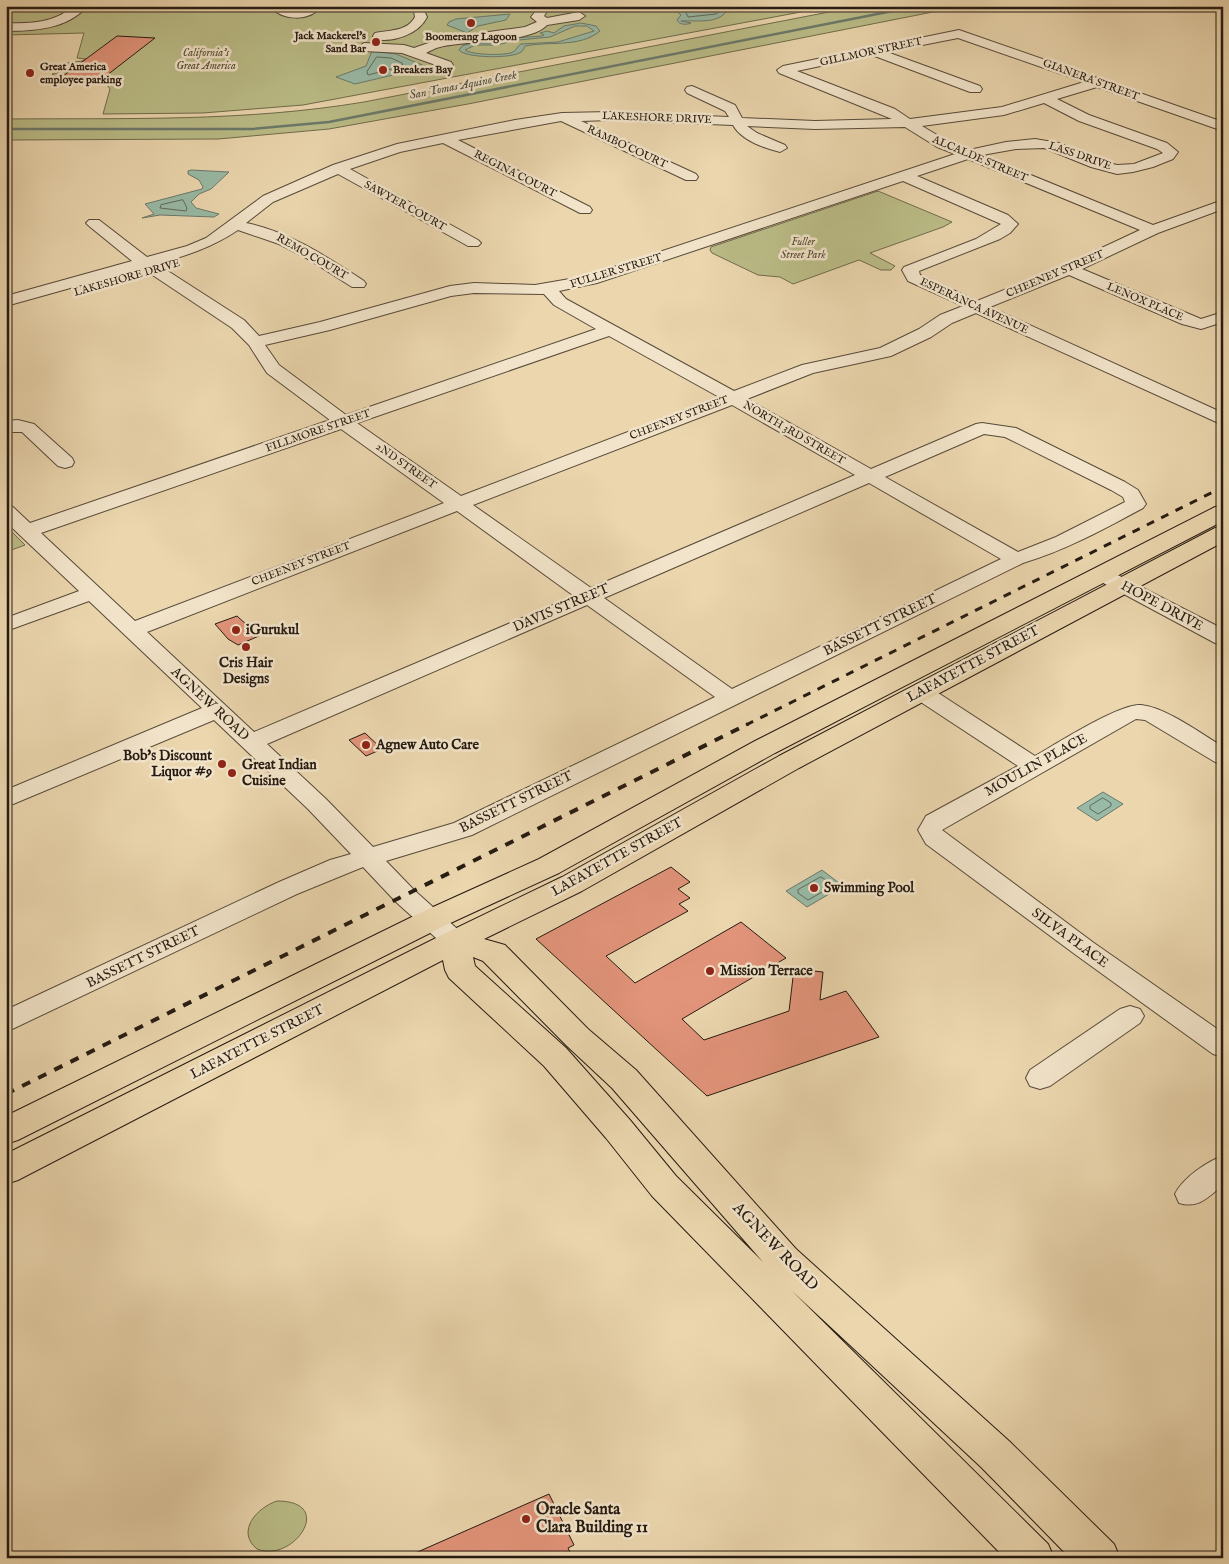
<svg xmlns="http://www.w3.org/2000/svg" width="1229" height="1564" font-family="'IM FELL English',serif">
	<style>
		.green { fill: #bbbd88; stroke: #706c4d }
		.water { fill: #99baa6; stroke: #6b7a6b; fill-rule: evenodd }
		.lines { fill: none; stroke-linecap: round; stroke-linejoin: round }
		.shore { stroke: #606a5c; stroke-width: 1 }
		.stream { stroke: #6b7a6b; stroke-width: 2.5 }
		.building { fill: #e2947a; stroke: #261b12 }
		.minor-casing { stroke: #574a39; stroke-width: 2 }
		.major-casing { stroke: #261b12; stroke-width: 2 }
		.minor { fill: #f2e4ca; fill-rule: evenodd }
		.major { fill: #ebd6ae; fill-rule: evenodd }
		.rail-far1 { stroke: #261b12; stroke-width: 3; stroke-dasharray: 8 8; stroke-linecap: butt }
		.rail { stroke: #261b12; stroke-width: 4; stroke-dasharray: 9 9; stroke-linecap: butt }
		.poi-dot { fill: #8f2418; stroke: #f2e4ca; stroke-width: 2 }
		.labels { text-anchor: middle; dominant-baseline: central; stroke-width: 5; stroke-linejoin: round; paint-order: stroke }
		.far-poi-label { font-size: 11px; font-weight: bold; fill: #261b12; stroke: #f2e4ca; text-anchor: start }
		.far-street-label { font-size: 11px; fill: #261b12; stroke: #f2e4ca }
		.far-park-label { font-size: 11px; font-style: italic; fill: #534c35; stroke: #f2e4ca }
		.far-water-label { font-size: 12px; font-style: italic; fill: #484b3e; stroke: #f2e4ca }
		.street-label { font-size: 14px; fill: #261b12; stroke: #f2e4ca }
		.poi-label { font-size: 14px; font-weight: bold; fill: #261b12; stroke: #f2e4ca; text-anchor: start }
		.near-street-label { font-size: 16px; fill: #261b12; stroke: #f2e4ca }
		.near-poi-label { font-size: 16px; font-weight: bold; fill: #261b12; stroke: #f2e4ca; text-anchor: start }
	</style>
	<rect width="100%" height="100%" fill="#ebd6ae"/>
	<filter id="stains"><feTurbulence type="fractalNoise" baseFrequency=".004" numOctaves="4"/><feColorMatrix values="0 0 0 0 .2 0 0 0 0 .09 0 0 0 0 .02 0 0 0 .5 -.17"/></filter>
	<radialGradient id="worn" r=".72"><stop offset=".6" stop-color="#630" stop-opacity="0"/><stop offset="1" stop-color="#630" stop-opacity=".3"/></radialGradient>
	<!-- green -->
	<g class="green">
		<polygon points="6,6 833,6 303,105 203,113 103,114 110,89 105,82 95,82 96,79 75,77 61,79 52,74 72,69 61,67 59,65 61,64 82,61 86,59 77,58 84,33 6,35"/>
		<path d="M860,6H963L468,104L329,129L218,139L6,140V119C127,118 244,122 364,102Z"/>
		<polygon points="878,191 952,222 943,227 870,253 895,266 891,270 881,270 859,260 793,284 780,277 758,275 712,253 710,250 711,247"/>
		<polygon points="6,526 25,545 6,552"/>
		<path d="M277,1501C337,1501 293,1564 257,1549C235,1531 258,1507 277,1501Z"/>
	</g>
	<!-- water -->
	<g class="water">
		<path d="M682,6H725L728,9C719,25 697,20 681,21L691,23C687,25 679,25 677,20L681,15L675,10Z"/>
		<polygon points="510,14 506,20 478,26 467,33 447,25 449,22 456,19"/>
		<path d="M581,23L596,26L600,31C580,48 549,41 525,46C524,48 523,51 521,52C512,59 464,58 459,50L462,46L472,43H491L515,38L542,36L544,35L540,33L547,31L554,33L564,26ZM575,26H587L594,31L558,42L521,44C517,46 517,50 513,52C505,56 472,55 465,50L475,45H496L519,40L550,37Z"/>
		<polygon points="372,51 396,54 427,67 355,84 336,77 366,66"/>
		<polygon points="191,170 229,172 211,189 199,194 191,202 196,208 219,214 214,217 160,215 142,218 154,214 145,204 202,189 203,187 199,180 188,174 188,171"/>
		<polygon points="1103,792 1123,804 1097,821 1077,808"/>
		<polygon points="822,870 843,886 807,907 786,891"/>
	</g>
	<g class="lines">
		<!-- shore -->
		<g class="shore">
			<polyline points="683,6 688,17 716,14 722,10 722,6"/>
			<polygon points="377,57 391,58 402,63 403,66 368,75 367,72"/>
			<polygon points="183,200 187,208 186,211 160,208 161,205"/>
			<polygon points="1103,798 1111,803 1111,806 1098,814 1090,809 1090,806"/>
			<polygon points="821,877 831,883 831,887 808,900 798,893 798,890"/>
		</g>
		<!-- stream -->
		<polyline class="stream" points="6,129 252,129 329,122 918,6"/>
	</g>
	<!-- building -->
	<g class="building">
		<polygon points="117,36 155,38 102,79 63,76"/>
		<polygon points="237,616 259,636 238,645 228,639 215,624"/>
		<polygon points="365,733 382,749 366,756 349,740"/>
		<polygon points="671,867 690,882 678,889 690,898 679,904 688,911 606,956 635,983 741,922 786,958 682,1019 704,1040 789,1011 794,969 823,972 820,1000 846,991 879,1037 707,1096 536,939"/>
		<polygon points="549,1494 574,1545 568,1548 573,1558 404,1558"/>
	</g>
	<g class="lines">
		<!-- minor casing -->
		<g class="minor-casing">
			<g id="minor">
				<path d="M74,6H87C68,29 34,31 6,31V23C31,24 54,23 74,6Z"/>
				<path d="M147,6H184C177,12 154,12 147,6Z"/>
				<path d="M269,6H283L296,11L309,6H322C309,22 283,21 269,6Z"/>
				<path d="M408,6H422L427,17C419,34 393,43 375,39L373,36L375,33C389,30 407,32 415,17L414,11Z"/>
				<path d="M529,6H542L547,11L544,16L547,18L579,12L585,16L579,20L547,25C529,44 466,40 440,47C435,48 430,51 426,53L451,62L453,65L451,68L447,69L402,53L364,51L358,47L364,43L404,45L414,48L440,39L525,27L537,22L531,17L535,12Z"/>
				<path d="M959,30L1223,122V131L1097,87L1057,99L1089,115L1167,143L1178,152L1173,159L1153,167L1133,172L1117,174L1091,167L1044,148L1016,149L982,155L1153,225L1223,200V209L1158,233L1082,269L1194,316L1201,319L1223,312V322L1201,329L1182,324L1069,275L990,307L1223,413V425L976,313L952,323L931,337L891,356L813,373L747,399L871,469L976,424L982,423L1016,428L1125,482L1138,490L1146,504L1143,508C1104,529 1066,550 1023,563L472,835L386,861L414,890L464,935L468,941L464,947L455,950L446,947L396,902L363,867L297,894L6,1032V1010L279,882L330,860L351,854L308,809L214,720L6,807V790L202,708L89,601L6,631V618L79,591L6,522V505L13,507L30,523L330,420L267,373L249,345L232,328L142,268L6,306V296L132,261L89,226L86,223L89,220H99L147,257L187,246L206,238L263,196L333,165L397,144L515,120L562,113L610,112L729,117L725,111L687,93L685,90L687,87L692,86L735,105L742,118L815,121L892,119L779,73L777,70L783,66ZM958,38L1084,82L1002,107L910,119L895,109L797,71L872,55L970,92H980L982,89L980,86L887,52ZM1044,103L1079,121L1157,149L1163,153L1134,164L1117,165L1101,161L1059,143L1035,139L1006,142L969,150L947,141L922,126L1004,115ZM610,120L733,125C741,140 764,148 780,152L787,148L785,145L757,133L747,126L815,129L905,127L937,147L955,154L587,276L535,285L474,283L450,286L320,322L259,336L244,320L157,264C188,255 211,248 238,230L279,244L308,259L352,287H364L366,284L364,281C327,257 290,232 246,223L273,202L338,174L468,246H478L481,243L478,240L350,169L400,152L443,143L580,213H590L592,210L590,207L458,140L561,121L686,180H696L698,177L696,174L581,121ZM968,159L1140,230L1063,266L977,301L920,275L919,271L1000,239L1010,233L1018,224L1008,215L917,176ZM903,181L1001,224L976,239L904,267L902,270L908,281L963,306L940,315L919,329L880,348L802,365L734,391L566,299L559,291L597,283ZM474,293L544,294L554,305L596,329L346,415L279,365L265,345L330,330L451,296ZM609,336L719,397L461,496L357,423ZM732,405L855,475L591,588L473,505ZM341,429L444,503L135,621L41,533ZM984,434L1005,437L1111,490L1123,497L1125,502L1056,537L1018,552L885,477ZM869,483L1001,559L732,689L604,598ZM457,511L574,596L254,732L147,632ZM587,605L715,697L454,823L373,847L326,799L267,744Z"/>
				<polygon points="18,420 34,424 72,458 74,462 72,466 65,468 58,466 22,432 6,432 6,421"/>
				<polygon points="1101,568 1108,570 1223,629 1223,644 1215,643 1094,578 1091,574 1094,570"/>
				<path d="M921,685L929,687L1035,756C1056,744 1120,703 1141,705C1165,707 1202,734 1223,747V764L1215,762L1145,720L1136,719L942,830L1094,943L1223,1033V1057L1213,1054L1076,955L926,844L918,830L926,816L1018,766L913,697L910,692L913,687Z"/>
				<polygon points="1130,1006 1140,1009 1144,1016 1140,1023 1050,1086 1040,1089 1030,1086 1026,1078 1030,1070 1120,1009"/>
				<path d="M1223,1156V1185C1208,1197 1199,1209 1179,1203L1175,1194C1183,1178 1206,1162 1223,1156Z"/>
			</g>
		</g>
		<!-- major casing -->
		<g class="major-casing">
			<g id="major">
				<polygon points="1223,505 1223,521 775,753 559,873 444,926 18,1140 6,1144 6,1116 422,912 539,859 755,741 1215,507"/>
				<path d="M1223,526V542L799,768L582,891L484,939L505,945L588,1029L636,1070L796,1249L1009,1441L1114,1544L1120,1558H1070L981,1467L791,1290L1048,1544L1054,1558H1005L652,1196L606,1138L544,1066L449,978L445,970L443,960L18,1180L6,1184V1154L444,934L562,877L779,756L1215,528ZM473,957L483,961L566,1045L612,1088L763,1262L676,1176L630,1120L566,1048L475,966Z"/>
			</g>
		</g>
		<!-- minor -->
		<use href="#minor" class="minor"/>
		<!-- major -->
		<use href="#major" class="major"/>
		<!-- rail-far1 -->
		<polyline class="rail-far1" points="746,725 1223,487"/>
		<!-- rail -->
		<polyline class="rail" points="6,1094 748,724"/>
	</g>
	<!-- markers -->
	<g class="poi-dot">
		<circle cx="471" cy="23" r="5"/>
		<circle cx="376" cy="42" r="5"/>
		<circle cx="383" cy="70" r="5"/>
		<circle cx="30" cy="73" r="5"/>
		<circle cx="236" cy="630" r="5"/>
		<circle cx="246" cy="647" r="5"/>
		<circle cx="366" cy="745" r="5"/>
		<circle cx="222" cy="764" r="5"/>
		<circle cx="232" cy="773" r="5"/>
		<circle cx="814" cy="888" r="5"/>
		<circle cx="710" cy="971" r="5"/>
		<circle cx="526" cy="1519" r="5"/>
	</g>
	<g class="labels">
		<!-- far-poi labels -->
		<g class="far-poi-label">
			<text x="366" y="36" text-anchor="end">Jack Mackerel's<tspan x="366" dy="13">Sand Bar</tspan></text>
			<text x="471" y="37" text-anchor="middle">Boomerang Lagoon</text>
			<text x="40" y="67">Great America<tspan x="40" dy="13">employee parking</tspan></text>
			<text x="393" y="70">Breakers Bay</text>
		</g>
		<!-- far-street labels -->
		<g class="far-street-label">
			<text transform="translate(871 52) rotate(-12)">GILLMOR STREET</text>
			<text transform="translate(1091 80) rotate(20)">GIANERA STREET</text>
			<text transform="translate(657 118) rotate(2)">LAKESHORE DRIVE</text>
			<text transform="translate(627 147) rotate(25)">RAMBO COURT</text>
			<text transform="translate(1080 156) rotate(19)">LASS DRIVE</text>
			<text transform="translate(980 159) rotate(23)">ALCALDE STREET</text>
			<text transform="translate(515 174) rotate(27)">REGINA COURT</text>
			<text transform="translate(405 206) rotate(29)">SAWYER COURT</text>
			<text transform="translate(312 257) rotate(30)">REMO COURT</text>
			<text transform="translate(616 271) rotate(-17)">FULLER STREET</text>
			<text transform="translate(1055 274) rotate(-23)">CHEENEY STREET</text>
			<text transform="translate(127 278) rotate(-16)">LAKESHORE DRIVE</text>
			<text transform="translate(1145 302) rotate(23)">LENOX PLACE</text>
			<text transform="translate(974 306) rotate(25)">ESPERANCA AVENUE</text>
			<text transform="translate(679 418) rotate(-21)">CHEENEY STREET</text>
			<text transform="translate(318 431) rotate(-19)">FILLMORE STREET</text>
			<text transform="translate(794 433) rotate(30)">NORTH 3RD STREET</text>
			<text transform="translate(406 466) rotate(35)">2ND STREET</text>
			<text transform="translate(301 564) rotate(-21)">CHEENEY STREET</text>
		</g>
		<!-- far-park labels -->
		<g class="far-park-label">
			<text x="206" y="53">California's<tspan x="206" dy="13">Great America</tspan></text>
			<text x="803" y="242">Fuller<tspan x="803" dy="13">Street Park</tspan></text>
		</g>
		<!-- far-water labels -->
		<g class="far-water-label">
			<text transform="translate(463 85) rotate(-11)">San Tomas Aquino Creek</text>
		</g>
		<!-- street labels -->
		<g class="street-label">
			<text transform="translate(1162 606) rotate(28)">HOPE DRIVE</text>
			<text transform="translate(561 608) rotate(-23)">DAVIS STREET</text>
			<text transform="translate(880 625) rotate(-26)">BASSETT STREET</text>
			<text transform="translate(973 664) rotate(-28)">LAFAYETTE STREET</text>
			<text transform="translate(210 704) rotate(43)">AGNEW ROAD</text>
			<text transform="translate(1036 765) rotate(-29)">MOULIN PLACE</text>
			<text transform="translate(516 802) rotate(-26)">BASSETT STREET</text>
			<text transform="translate(617 857) rotate(-29)">LAFAYETTE STREET</text>
			<text transform="translate(1070 938) rotate(36)">SILVA PLACE</text>
			<text transform="translate(143 957) rotate(-26)">BASSETT STREET</text>
			<text transform="translate(257 1042) rotate(-27)">LAFAYETTE STREET</text>
		</g>
		<!-- poi labels -->
		<g class="poi-label">
			<text x="246" y="630">iGurukul</text>
			<text x="246" y="663" text-anchor="middle">Cris Hair<tspan x="246" dy="16">Designs</tspan></text>
			<text x="376" y="745">Agnew Auto Care</text>
			<text x="212" y="756" text-anchor="end">Bob's Discount<tspan x="212" dy="16">Liquor #9</tspan></text>
			<text x="242" y="765">Great Indian<tspan x="242" dy="16">Cuisine</tspan></text>
			<text x="824" y="888">Swimming Pool</text>
			<text x="720" y="971">Mission Terrace</text>
		</g>
		<!-- near-street labels -->
		<g class="near-street-label">
			<text transform="translate(775 1247) rotate(46)">AGNEW ROAD</text>
		</g>
		<!-- near-poi labels -->
		<g class="near-poi-label">
			<text x="536" y="1510">Oracle Santa<tspan x="536" dy="18">Clara Building 11</tspan></text>
		</g>
	</g>
	<!-- margin -->
	<rect width="1229" height="1564" fill="none" stroke="#ebd6ae" stroke-width="25"/>
	<rect x="8" y="8" width="1214" height="1549" fill="none" stroke="#261b12" stroke-width="2.5"/>
	<rect x="12" y="12" width="1204" height="1539" fill="none" stroke="#261b12"/>
	<rect width="100%" height="100%" filter="url(#stains)"/>
	<rect width="100%" height="100%" fill="url(#worn)"/>
</svg>
